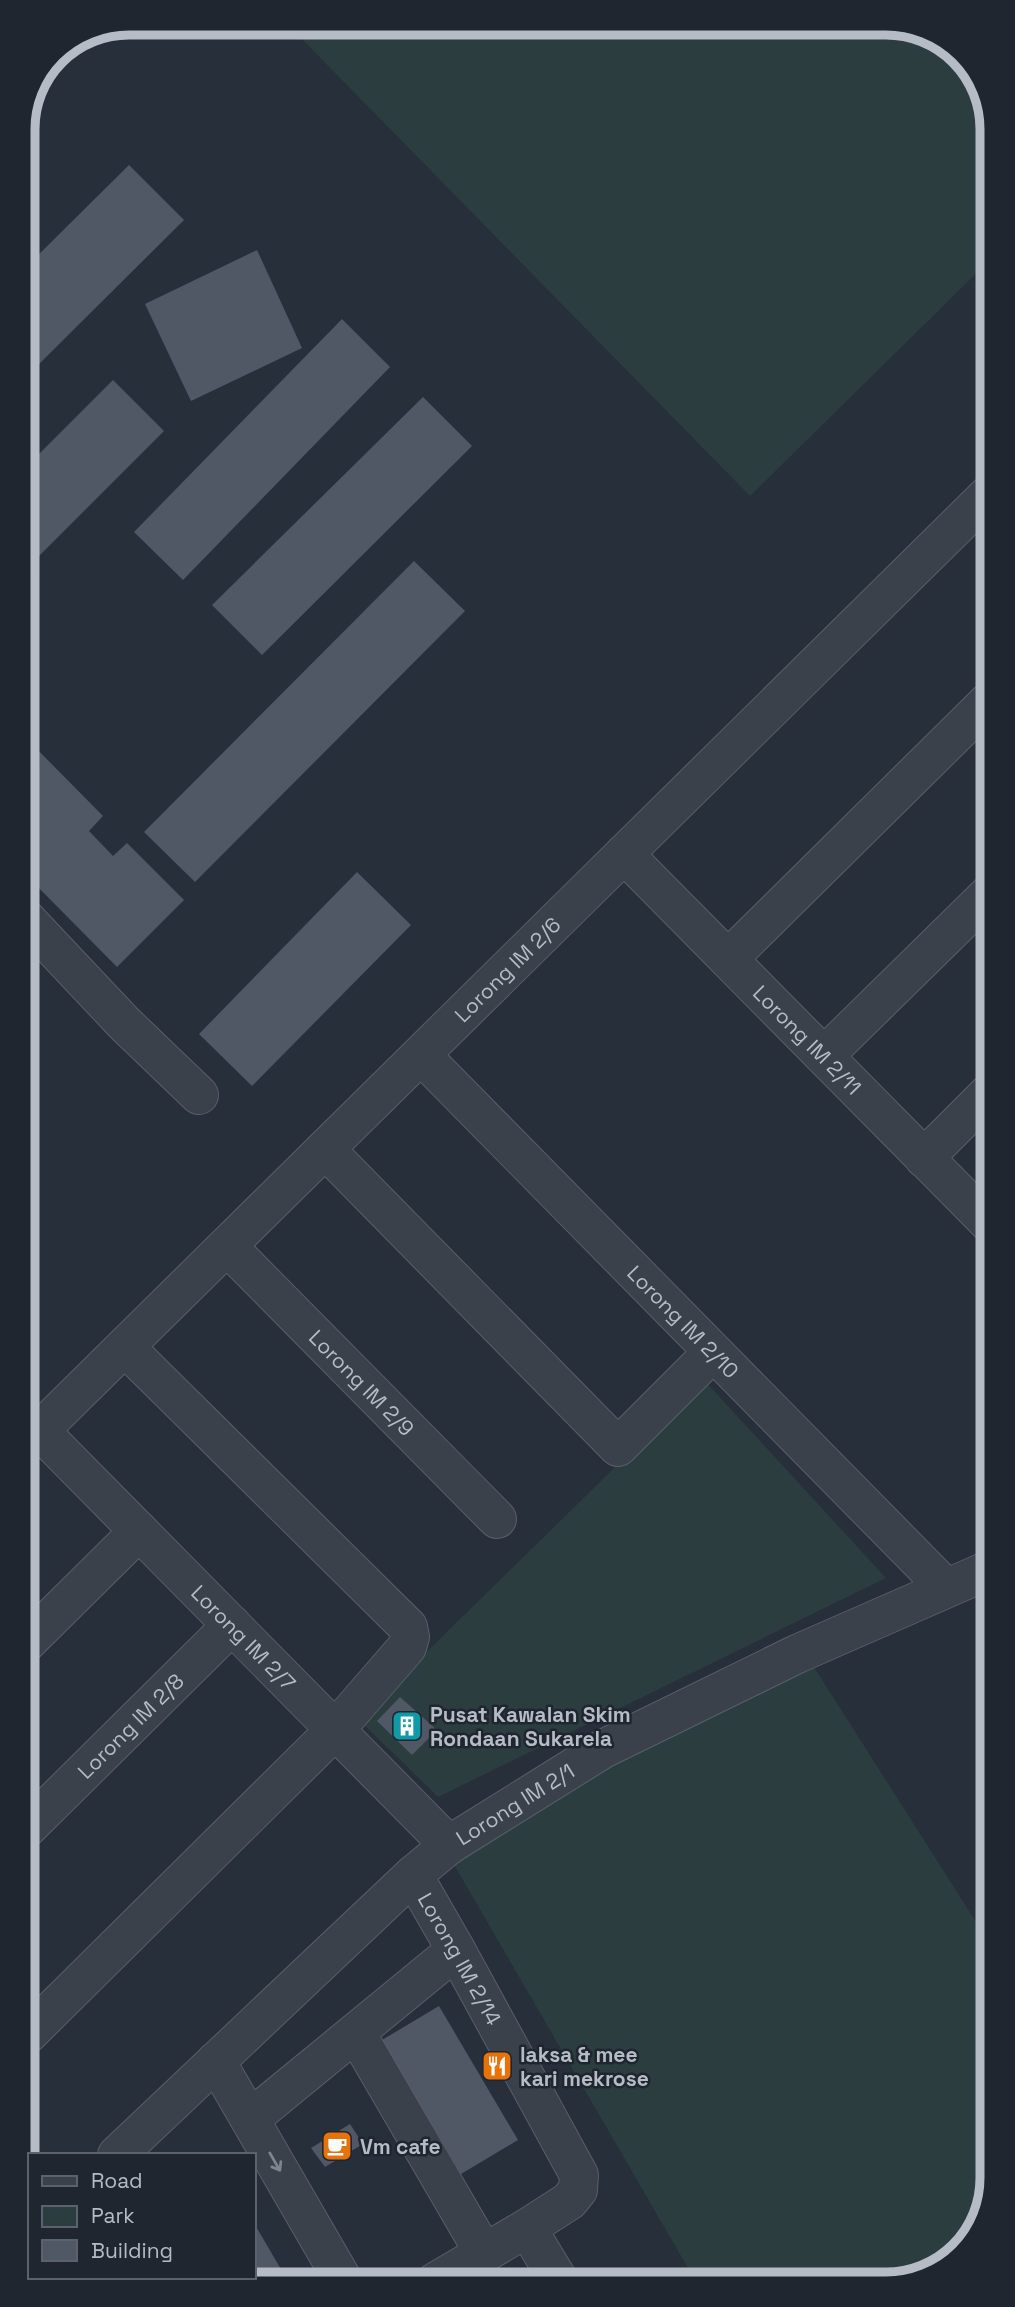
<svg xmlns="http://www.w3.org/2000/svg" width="1015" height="2307" font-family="'Space Grotesk',sans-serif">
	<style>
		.green { fill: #2b3d3e }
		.building { fill: #505865 }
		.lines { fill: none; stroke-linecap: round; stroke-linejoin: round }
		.minor-casing { stroke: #585f69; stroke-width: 40 }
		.minor { stroke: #3a414b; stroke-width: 38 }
		.oneway { stroke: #7e858f }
		.labels { text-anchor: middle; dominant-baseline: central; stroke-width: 5; stroke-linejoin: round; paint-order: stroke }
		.street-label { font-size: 21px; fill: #b6bcc6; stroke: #1f2630 }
		.poi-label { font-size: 21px; font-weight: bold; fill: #b6bcc6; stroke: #1f2630; text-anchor: start }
		.rim { fill: none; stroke: #b6bcc6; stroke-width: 9 }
	</style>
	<rect width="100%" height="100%" fill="#272f3b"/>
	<!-- green -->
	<g class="green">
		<polygon points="286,23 893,23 951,45 986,95 987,263 750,496"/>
		<polygon points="704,1380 886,1578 438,1797 358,1719"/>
		<polygon points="814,1667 992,1947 992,2178 970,2242 920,2278 695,2280 442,1844"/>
	</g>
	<!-- building -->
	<g class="building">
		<polygon points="129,165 184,220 24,379 23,270"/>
		<polygon points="257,250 302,348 191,401 145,304"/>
		<polygon points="342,319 390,367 183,580 134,532"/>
		<polygon points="113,380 164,431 24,571 24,469"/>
		<polygon points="423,397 472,446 262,655 212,605"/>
		<polygon points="414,561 465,611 195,882 144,832"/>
		<polygon points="25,737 103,816 89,831 113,856 127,843 184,900 117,967 25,874"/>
		<polygon points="357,872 411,925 252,1086 199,1034"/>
		<polygon points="400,1697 437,1730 412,1755 377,1721"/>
		<polygon points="439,2006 518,2140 461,2174 382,2040"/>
		<polygon points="350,2124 363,2144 325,2167 311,2148"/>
		<polygon points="254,2223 289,2283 170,2284 166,2277 254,2277"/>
		<polygon points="105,2277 123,2277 127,2284 122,2284"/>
	</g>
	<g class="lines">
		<!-- minor casing -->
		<g class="minor-casing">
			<g id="minor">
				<path id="s1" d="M624,854L990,1224"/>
				<polyline points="25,918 124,1023 199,1095"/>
				<polyline points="728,959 988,702"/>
				<path id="s2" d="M421,1055L946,1588"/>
				<polyline points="824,1056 989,894"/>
				<polyline points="325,1149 618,1447 713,1352"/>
				<polyline points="924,1158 989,1093"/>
				<path id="s3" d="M227,1246L497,1519"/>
				<path id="s4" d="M40,1431L449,1845"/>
				<path id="s5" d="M26,1444L988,495"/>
				<polyline points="27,1642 139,1531"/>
				<path id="s6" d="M28,1827L232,1625"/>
				<path id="s7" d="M413,1875L456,1950L579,2175L578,2190L569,2201L527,2228L435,2282"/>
				<polyline points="356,2033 484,2253"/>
				<polyline points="28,2034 335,1730 407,1647 410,1637 408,1627 125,1347"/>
				<polyline points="216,2061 344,2282"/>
				<polyline points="250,2119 456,1950"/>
				<path id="s8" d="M117,2155L413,1875L449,1845L603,1749L797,1654L991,1569"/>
				<polyline points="527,2228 559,2281"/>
				<polyline points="147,2277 150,2284"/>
			</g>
		</g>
		<!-- minor -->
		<use href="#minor" class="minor"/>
	</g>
	<!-- one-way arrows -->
	<defs><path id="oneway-shaft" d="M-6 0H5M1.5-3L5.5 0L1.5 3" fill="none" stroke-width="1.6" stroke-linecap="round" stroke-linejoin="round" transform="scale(1.75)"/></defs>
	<use class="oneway" href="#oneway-shaft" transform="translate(275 2162) rotate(60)"/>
	<!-- icons -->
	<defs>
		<g id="building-square" transform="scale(1.575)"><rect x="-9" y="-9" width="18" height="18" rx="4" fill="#0f9aa8" stroke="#1f2630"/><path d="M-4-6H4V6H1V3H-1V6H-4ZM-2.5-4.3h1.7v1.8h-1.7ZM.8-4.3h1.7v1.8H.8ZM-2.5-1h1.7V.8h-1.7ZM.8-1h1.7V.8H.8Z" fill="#fff"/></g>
		<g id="restaurant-square" transform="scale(1.575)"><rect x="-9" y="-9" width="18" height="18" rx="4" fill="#e8710a" stroke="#1f2630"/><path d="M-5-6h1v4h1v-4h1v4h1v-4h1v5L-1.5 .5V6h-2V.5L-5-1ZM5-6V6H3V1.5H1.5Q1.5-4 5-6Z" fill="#fff"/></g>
		<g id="cafe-square" transform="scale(1.575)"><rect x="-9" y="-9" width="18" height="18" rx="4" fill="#e8710a" stroke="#1f2630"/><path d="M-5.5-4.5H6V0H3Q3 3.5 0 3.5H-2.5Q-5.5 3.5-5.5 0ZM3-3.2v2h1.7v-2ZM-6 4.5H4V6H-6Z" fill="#fff"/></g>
	</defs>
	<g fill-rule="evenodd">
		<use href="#building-square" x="407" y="1726"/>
		<use href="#restaurant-square" x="497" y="2066"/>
		<use href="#cafe-square" x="337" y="2146"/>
	</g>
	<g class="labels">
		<!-- street labels -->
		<g class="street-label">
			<text stroke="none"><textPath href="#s5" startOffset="676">Lorong IM 2/6</textPath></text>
			<text stroke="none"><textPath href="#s1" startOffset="261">Lorong IM 2/11</textPath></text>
			<text stroke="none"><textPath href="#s2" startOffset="374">Lorong IM 2/10</textPath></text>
			<text stroke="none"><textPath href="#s3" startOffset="192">Lorong IM 2/9</textPath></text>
			<text stroke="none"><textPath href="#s4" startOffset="290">Lorong IM 2/7</textPath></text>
			<text stroke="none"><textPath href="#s6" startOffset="144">Lorong IM 2/8</textPath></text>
			<text stroke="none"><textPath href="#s8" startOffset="532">Lorong IM 2/1</textPath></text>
			<text stroke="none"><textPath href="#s7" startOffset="96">Lorong IM 2/14</textPath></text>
		</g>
		<!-- poi labels -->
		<g class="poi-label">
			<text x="430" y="1714">Pusat Kawalan Skim<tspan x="430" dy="24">Rondaan Sukarela</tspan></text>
			<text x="520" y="2054">laksa &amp; mee<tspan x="520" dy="24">kari mekrose</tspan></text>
			<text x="360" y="2146">Vm cafe</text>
		</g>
	</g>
	<!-- crop -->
	<path d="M0 0H1015V2307H0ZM129 35H886A94 94 0 0 1 980 129V2178A94 94 0 0 1 886 2272H129A94 94 0 0 1 35 2178V129A94 94 0 0 1 129 35Z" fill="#1f2630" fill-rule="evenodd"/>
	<path class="rim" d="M129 35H886A94 94 0 0 1 980 129V2178A94 94 0 0 1 886 2272H129A94 94 0 0 1 35 2178V129A94 94 0 0 1 129 35Z"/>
	<!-- legend -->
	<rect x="28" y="2153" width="228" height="126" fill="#1f2630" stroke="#5b626c" stroke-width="2"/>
	<rect x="42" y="2176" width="35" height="10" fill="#3a414b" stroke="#5b626c" stroke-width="2"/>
	<text x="91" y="2188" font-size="21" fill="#b6bcc6">Road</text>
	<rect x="42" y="2206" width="35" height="21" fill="#2b3d3e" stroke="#5b626c" stroke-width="2"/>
	<text x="91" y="2223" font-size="21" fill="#b6bcc6">Park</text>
	<rect x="42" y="2240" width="35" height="21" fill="#505865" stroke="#5b626c" stroke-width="2"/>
	<text x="91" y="2258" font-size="21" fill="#b6bcc6">Building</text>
</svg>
